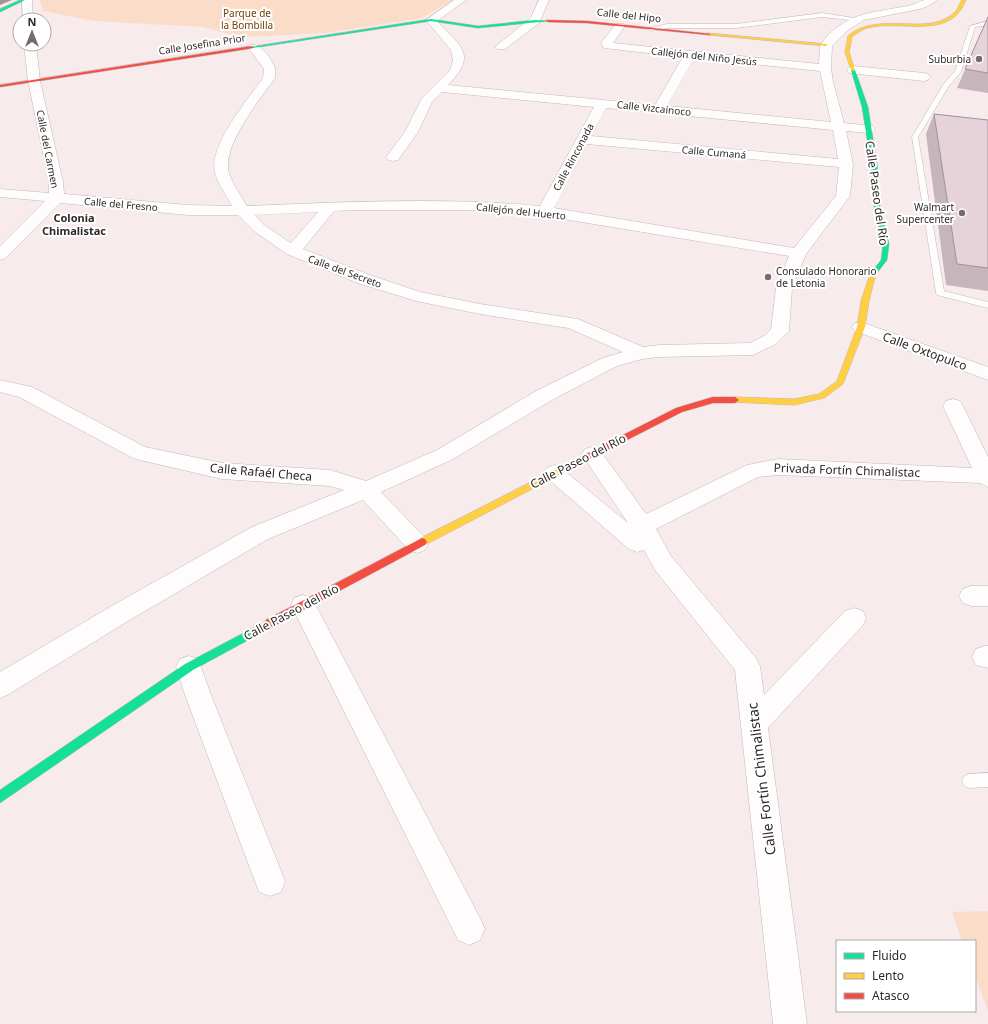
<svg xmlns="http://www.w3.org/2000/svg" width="988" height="1024" font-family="'Noto Sans',sans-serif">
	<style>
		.green { fill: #fadcc9 }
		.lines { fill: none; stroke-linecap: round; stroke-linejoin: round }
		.lane-casing { stroke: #c2b8b9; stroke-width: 1 }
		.street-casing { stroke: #c2b8b9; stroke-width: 1 }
		.fast-casing { stroke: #c2b8b9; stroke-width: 1 }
		.slow-casing { stroke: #c2b8b9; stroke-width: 1 }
		.jam-casing { stroke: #c2b8b9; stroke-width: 1 }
		.lane { fill: #fefcfc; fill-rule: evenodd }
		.street { fill: #fefcfc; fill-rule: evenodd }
		.fast { fill: #16e098; fill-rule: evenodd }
		.slow { fill: #ffcf43; fill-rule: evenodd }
		.jam { fill: #f24e42; fill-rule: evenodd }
		.wall { fill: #c6b5bb }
		.shaded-wall { fill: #a19398 }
		.building { fill: #e6d2d9; stroke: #a19398 }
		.poi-dot { fill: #766c6d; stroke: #fff; stroke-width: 1.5 }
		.labels { text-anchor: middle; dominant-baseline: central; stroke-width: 4; stroke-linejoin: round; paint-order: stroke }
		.far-park-label { font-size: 10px; fill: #743f01; stroke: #fff }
		.far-street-label { font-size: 10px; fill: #302828; stroke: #fff }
		.far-poi-label { font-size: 10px; fill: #302828; stroke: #fff; text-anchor: end }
		.far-neighbourhood-label { font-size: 11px; font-weight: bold; fill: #302828; stroke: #fff }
		.street-label { font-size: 12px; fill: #302828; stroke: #fff }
		.near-street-label { font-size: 14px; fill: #302828; stroke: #fff }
	</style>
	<rect width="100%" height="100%" fill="#f8ebec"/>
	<!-- green -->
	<g class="green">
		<polygon points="41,0 453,0 422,18 325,33 241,37 203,27 94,21 43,11 40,1"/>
		<polygon points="988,911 988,1011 975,976 975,941 962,941 952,912"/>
	</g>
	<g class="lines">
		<!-- lane casing -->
		<g class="lane-casing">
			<g id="lane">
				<polygon points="822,13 861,19 858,21 822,17 736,28 667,28 651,31 648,29 667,24 736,24"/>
				<polygon points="988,21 988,25 975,27 961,72 949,86 918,137 944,291 988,302 988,308 937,295 936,293 912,137 943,85 955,71 970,26"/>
				<polygon points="988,773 988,787 969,788 964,786 962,781 964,776 969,774"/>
			</g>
		</g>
		<!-- street casing -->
		<g class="street-casing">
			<g id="street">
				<polygon points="22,0 32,0 33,20 23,20"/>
				<path d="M454,0H466L437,21C461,47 478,54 448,85L655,105L683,57L604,48L601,43L616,24H624L625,26L613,43L819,64L820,45C844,12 872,13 907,6C914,5 919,1 925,0C928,0 933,0 937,0L928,6L920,9L864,20L848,30L832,46L831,68L833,82L844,123L873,126L875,129L873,132L868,133L846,131L853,164L850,196L806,254L792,288L789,331L776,344L753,355L659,357L642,359L617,366L552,400L451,460L381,492L425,538L428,544L425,550L417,553L409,550L363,500L268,539L128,621L9,694L0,698V672L110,607L252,527L344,490L330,486L222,479L140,460L133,458L19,397L0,392V380L32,387L145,447L222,463L330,470L366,481L437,450L538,390L603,358L623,352L568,328L480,314L416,301L358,283L287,254L254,231L238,215H188L60,203L6,258L0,260V246L45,201L0,197V189L49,193V182L28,81L24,44H36L40,81L63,182L64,194L188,205L232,206C227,196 218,184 215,173C208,146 248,99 263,78L264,69L248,47L250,45C260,42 272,59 275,68C276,71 275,75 275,78C260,99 221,147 229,173C233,185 241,196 247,206C344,202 443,197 540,206L594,107L442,92L432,102L418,132L398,160L393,161L388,160L386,157L405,132L422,98L450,70L453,61L451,50L426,20ZM694,58L820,71L831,122L667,106ZM606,108L833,130L838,159L591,136ZM587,144L839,167L836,196L794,248L554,208ZM354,210H494L545,216L789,256L776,288L771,329L764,336L750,343L659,345L643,347L578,319L480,304L420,292L370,275L303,249L334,211ZM318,212L291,243L264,225L255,215Z"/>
				<polygon points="539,0 549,0 539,23 505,49 497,49 495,47 497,45 530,19"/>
				<polygon points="853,66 924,73 928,74 930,77 928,80 924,81 849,73 847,70 849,67"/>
				<polygon points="861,322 988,367 988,380 855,331 852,327 855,323"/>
				<polygon points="953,399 960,401 963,406 988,457 988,487 980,483 778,475 758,477 656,529 671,556 756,658 760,666 764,695 845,611 854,608 863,611 866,618 863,625 768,728 807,1024 773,1024 735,670 655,570 644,550 637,552 629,549 547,478 543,473 547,468 554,465 561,468 628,523 585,459 582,454 585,449 592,447 599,449 646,514 747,465 778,459 972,468 943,406 946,401"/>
				<polygon points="971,586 988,586 988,606 971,606 963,603 959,596 963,589"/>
				<polygon points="303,595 312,598 480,918 485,929 480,940 469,945 458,940 291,605 294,598"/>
				<polygon points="985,646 988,646 988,668 976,665 972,657 976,649"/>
				<polygon points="189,656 198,659 211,695 285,881 281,892 270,896 259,892 185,695 176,667 180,659"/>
			</g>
		</g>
		<!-- fast casing -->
		<g class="fast-casing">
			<g id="fast">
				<polygon points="20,0 25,0 0,12 0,9"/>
				<polygon points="431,19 478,26 535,20 550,21 478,28 431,21 252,48 250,47"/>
				<polygon points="853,69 855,70 868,107 877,164 880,206 889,244 887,260 877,273 875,274 872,272 881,260 883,244 874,206 871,164 862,107 851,70"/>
				<polygon points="270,619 274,620 275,623 274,626 193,670 0,803 0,790 185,664"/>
			</g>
		</g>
		<!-- slow casing -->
		<g class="slow-casing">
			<g id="slow">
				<path d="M962,0H966C964,3 963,8 960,11C941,37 895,20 868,28C863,29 857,33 852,37L849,52L855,70L853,71L851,70L845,52L848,36C878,9 930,39 956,11C958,8 960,3 962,0Z"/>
				<polygon points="707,33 826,44 828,45 826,46 709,35"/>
				<polygon points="875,270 878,272 875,277 869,301 865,327 843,384 824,398 794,405 732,402 731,400 732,398 735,397 794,399 819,394 837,381 857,327 861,301 869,277 873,271"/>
				<polygon points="573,461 577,464 576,466 425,545 419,545 417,542 419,539"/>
			</g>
		</g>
		<!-- jam casing -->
		<g class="jam-casing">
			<g id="jam">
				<polygon points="546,20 587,21 711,34 709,35 587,23 548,22"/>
				<polygon points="252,46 254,48 0,87 0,85"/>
				<polygon points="713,397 735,397 739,400 735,403 713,403 682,412 576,466 573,467 569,464 570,462 676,408"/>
				<polygon points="422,538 425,539 427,542 425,545 274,626 270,627 266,626 265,623 266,620"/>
			</g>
		</g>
		<!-- lane -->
		<use href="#lane" class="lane"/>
		<!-- street -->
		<use href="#street" class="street"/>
		<!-- fast -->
		<use href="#fast" class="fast"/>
		<!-- slow -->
		<use href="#slow" class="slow"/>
		<!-- jam -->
		<use href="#jam" class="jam"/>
	</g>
	<!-- wall -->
	<g class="wall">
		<polygon points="988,17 988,93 957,88"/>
		<polygon points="934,114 988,120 988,291 946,285 926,134"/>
	</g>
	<!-- shaded-wall -->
	<polygon class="shaded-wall" points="0,0 12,0 0,5"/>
	<!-- building -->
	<g class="building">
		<polygon points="988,17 988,73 965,69"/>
		<polygon points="934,114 988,120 988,268 957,264"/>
	</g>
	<!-- markers -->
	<g class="poi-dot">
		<circle cx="979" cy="59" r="4"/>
		<circle cx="962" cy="213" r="4"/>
		<circle cx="768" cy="277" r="4"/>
	</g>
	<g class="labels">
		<!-- far-park labels -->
		<g class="far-park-label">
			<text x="247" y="13">Parque de<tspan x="247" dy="12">la Bombilla</tspan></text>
		</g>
		<!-- far-street labels -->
		<g class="far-street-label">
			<text transform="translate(629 15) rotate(6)">Calle del Hipo</text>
			<text transform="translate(202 44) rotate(-9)">Calle Josefina Prior</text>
			<text transform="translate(704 56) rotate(6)">Callejón del Niño Jesús</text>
			<text transform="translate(654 108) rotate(6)">Calle Vizcainoco</text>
			<text transform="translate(48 149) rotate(79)">Calle del Carmen</text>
			<text transform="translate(714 152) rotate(5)">Calle Cumaná</text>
			<text transform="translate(573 157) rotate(-62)">Calle Rinconada</text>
			<text transform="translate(121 204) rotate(5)">Calle del Fresno</text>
			<text transform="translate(521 211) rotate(6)">Callejón del Huerto</text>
			<text transform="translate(345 271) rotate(20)">Calle del Secreto</text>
		</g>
		<!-- far-poi labels -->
		<g class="far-poi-label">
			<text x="971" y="59">Suburbia</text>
			<text x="954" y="207">Walmart<tspan x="954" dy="12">Supercenter</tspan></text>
			<text x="776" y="271" text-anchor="start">Consulado Honorario<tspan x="776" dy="12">de Letonia</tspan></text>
		</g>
		<!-- far-neighbourhood labels -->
		<g class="far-neighbourhood-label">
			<text x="74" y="217">Colonia<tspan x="74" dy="13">Chimalistac</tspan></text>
		</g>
		<!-- street labels -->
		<g class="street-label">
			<text transform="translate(877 193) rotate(82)">Calle Paseo del Río</text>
			<text transform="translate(925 351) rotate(20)">Calle Oxtopulco</text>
			<text transform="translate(578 461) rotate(-27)">Calle Paseo del Río</text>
			<text transform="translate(847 470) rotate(2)">Privada Fortín Chimalistac</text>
			<text transform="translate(261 472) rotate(5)">Calle Rafaél Checa</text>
			<text transform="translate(291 612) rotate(-28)">Calle Paseo del Río</text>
		</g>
		<!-- near-street labels -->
		<g class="near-street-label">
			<text transform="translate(761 779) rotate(-97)">Calle Fortín Chimalistac</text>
		</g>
	</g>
	<!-- legend -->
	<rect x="836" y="940" width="140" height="72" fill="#ffffff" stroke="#aca9a9"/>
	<rect x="844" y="953" width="20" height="6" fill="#16e098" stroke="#aca9a9"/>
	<text x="872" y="960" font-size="12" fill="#302828">Fluido</text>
	<rect x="844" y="973" width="20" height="6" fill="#ffcf43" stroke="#aca9a9"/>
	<text x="872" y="980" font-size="12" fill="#302828">Lento</text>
	<rect x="844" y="993" width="20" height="6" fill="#f24e42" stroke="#aca9a9"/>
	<text x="872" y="1000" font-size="12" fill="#302828">Atasco</text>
	<!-- north arrow -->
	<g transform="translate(32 32)"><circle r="19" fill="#ffffff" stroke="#aca9a9"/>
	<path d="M0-3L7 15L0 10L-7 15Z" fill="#766c6d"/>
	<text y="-6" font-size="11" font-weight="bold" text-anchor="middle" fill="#302828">N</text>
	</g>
</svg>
